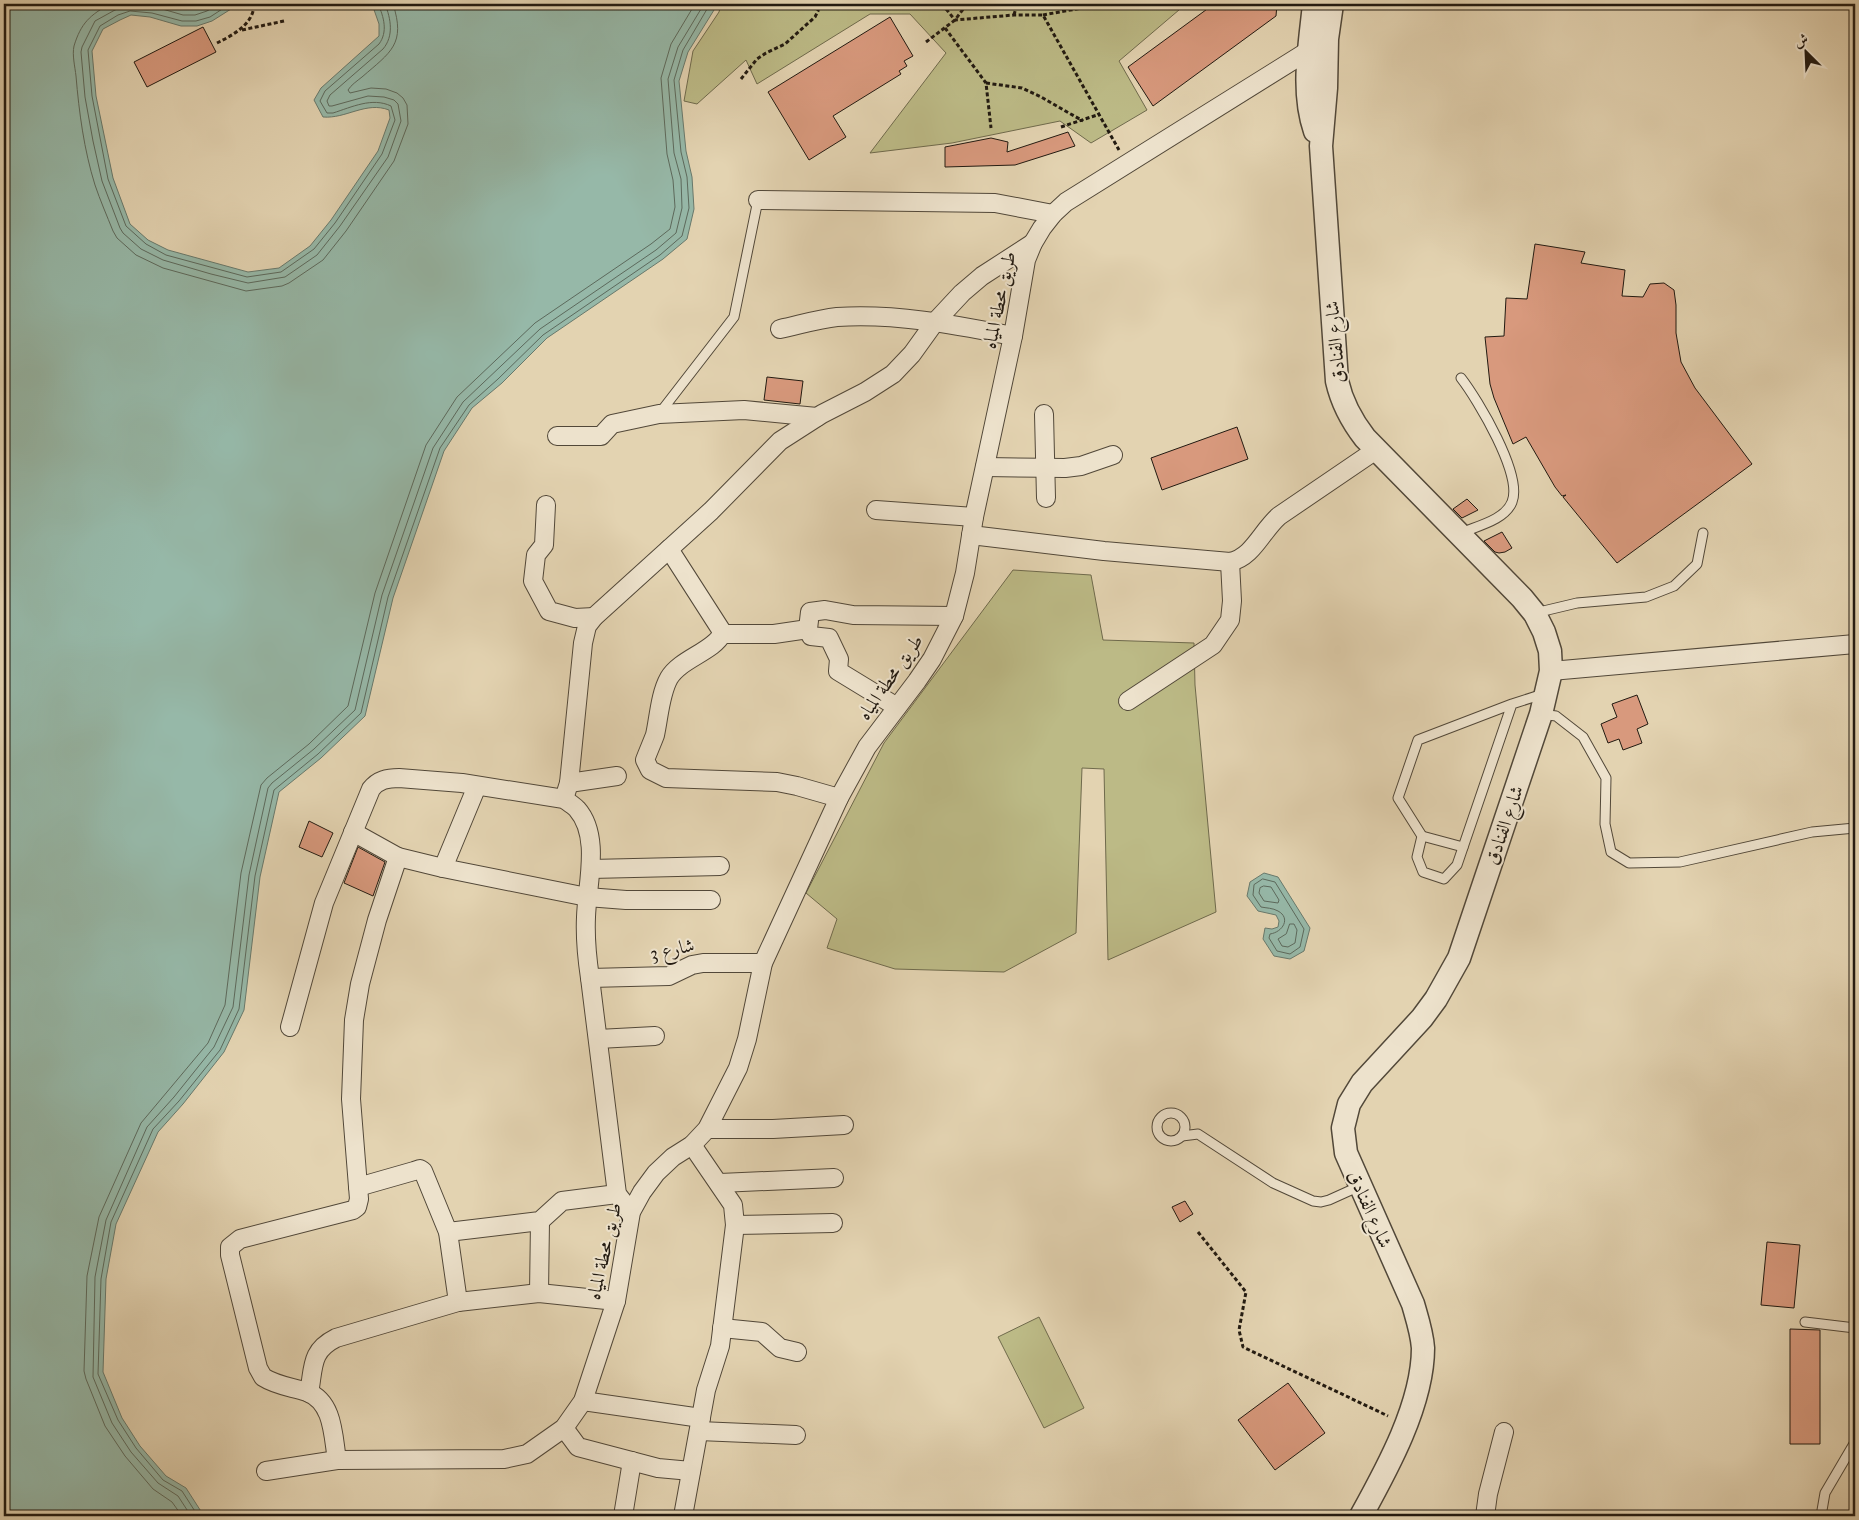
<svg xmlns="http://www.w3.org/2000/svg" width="1859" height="1520" font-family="'IM FELL Great Primer',Amiri,serif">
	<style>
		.green { fill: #bcba86; stroke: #6f6a4c }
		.water { fill: #96b8a8; stroke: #68796c }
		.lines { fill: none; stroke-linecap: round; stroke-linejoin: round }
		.shore { stroke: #5c695c; stroke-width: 1 }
		.building { fill: #d8997d; stroke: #221a11 }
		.service-casing { stroke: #524839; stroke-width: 11 }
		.minor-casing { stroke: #524839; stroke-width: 20 }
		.tertiary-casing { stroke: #524839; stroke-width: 25 }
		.path { stroke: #221a11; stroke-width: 3; stroke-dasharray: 4 2.5; stroke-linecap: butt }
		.service { stroke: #ede2cc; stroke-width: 9 }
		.minor { stroke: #ede2cc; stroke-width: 18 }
		.tertiary { stroke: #ede2cc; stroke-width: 22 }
		.labels { text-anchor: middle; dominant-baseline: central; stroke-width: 4; stroke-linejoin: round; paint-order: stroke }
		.street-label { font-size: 19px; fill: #221a11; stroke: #ede2cc }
	</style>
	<rect width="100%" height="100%" fill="#e3d3b1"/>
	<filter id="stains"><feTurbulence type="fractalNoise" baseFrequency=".004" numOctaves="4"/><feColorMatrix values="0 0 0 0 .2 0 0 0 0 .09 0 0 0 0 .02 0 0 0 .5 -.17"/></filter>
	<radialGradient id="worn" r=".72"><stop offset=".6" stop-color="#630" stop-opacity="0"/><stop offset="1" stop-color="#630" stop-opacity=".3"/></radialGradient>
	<!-- green -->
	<g class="green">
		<polygon points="721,4 1186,4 1119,61 1147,110 1091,143 1060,121 952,143 870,153 946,53 910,14 870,14 757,84 746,60 697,104 684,101 693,51 719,12"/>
		<polygon points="1013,570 1091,575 1103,640 1194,643 1195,685 1216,912 1108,960 1104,769 1082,768 1076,933 1004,972 895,969 827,948 837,919 806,893 884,743"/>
		<polygon points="1039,1317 1084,1408 1044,1428 998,1337"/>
	</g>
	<!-- water -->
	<g class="water">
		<path d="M4,4H239L212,21L197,26H181L150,17L131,15L120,20L103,29L92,51L96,96L113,178L130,224L148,240L168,250L248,272L279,268L310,246L331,220L378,151L390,118L389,110C366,101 346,119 323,117L314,100L321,88L379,36V24L372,4H715L714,10L688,52L679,81L686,151L692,177L694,209L687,239L663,259L547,338L502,383L472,408L444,451L393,598L365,716L321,758L279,792L260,877L244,1010L224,1052L183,1104L158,1132L116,1224L106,1279L103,1372L122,1418L140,1446L166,1476L186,1488L204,1516H4Z"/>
		<polygon points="1264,873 1278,877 1310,928 1304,951 1290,959 1274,956 1263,939 1265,928 1272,929 1278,927 1279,921 1276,915 1258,911 1247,896 1250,882"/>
	</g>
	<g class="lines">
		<!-- shore -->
		<g class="shore">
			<path d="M110,4C90,15 81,23 74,46C72,55 75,67 76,76C79,112 84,150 95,185C100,200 107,216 113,231L117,238L136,255L163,268L246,291L282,286L289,283L323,260L346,231L394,161L408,124L407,105L403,98L397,93L386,89L371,88L350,93L348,90C351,85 357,81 362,77C391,52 406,44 393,4"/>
			<path d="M218,4L207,11L195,15H183L152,6L128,5L115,10L95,21L82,47L81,52L85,97L93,141L102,181L120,228L123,233L141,249L163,260L211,274L248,283L285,277L317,255L340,226L388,157L401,121L398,104L394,100L384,97L368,96L332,106H329L327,101L330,95L383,49C394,36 391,19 385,4"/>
			<path d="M230,4L210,17L196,21H182L152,13L130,11L118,15L100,26L88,50L92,96L108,179L126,226L146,244L166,255L247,277L281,272L314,249L335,223L382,154L395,120L391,106C372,97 352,107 333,113H327L320,101L325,91L379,44C388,32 384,17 378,4"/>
			<path d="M1263,879L1275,882L1304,929L1300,947L1290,954L1277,951L1269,938L1270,934C1283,932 1291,918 1278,911C1273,908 1266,908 1261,907L1253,895L1254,885Z"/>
			<polygon points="1264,886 1271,887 1279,900 1278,903 1264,901 1259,893 1260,888"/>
			<polygon points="1290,924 1294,924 1297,930 1295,943 1288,947 1282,946 1278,939 1286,934"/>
			<polyline points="182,1516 172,1502 153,1489 125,1456 105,1426 86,1379 84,1371 87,1276 99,1217 141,1123 208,1043 225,1005 241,873 261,785 267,778 309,744 348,706 375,593 426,445 457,397 535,323 651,244 670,229 675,207 673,180 667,154 661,78 671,44 695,4"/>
			<polyline points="191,1516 178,1496 158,1483 131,1452 112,1423 93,1377 95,1277 106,1220 147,1127 174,1097 214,1047 233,1007 249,875 268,788 272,783 314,749 355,710 382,595 433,448 463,402 540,329 656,250 676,233 682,208 681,179 674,153 668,79 678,47 704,4"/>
			<polyline points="198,1516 182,1491 163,1480 136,1448 118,1420 98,1374 101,1279 111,1222 153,1129 179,1101 220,1050 239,1009 255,876 274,790 318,754 361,713 388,597 440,448 469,405 498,379 543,335 660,255 682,236 689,208 687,177 681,152 674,80 683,50 710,4"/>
		</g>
	</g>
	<!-- building -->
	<g class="building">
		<polygon points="1214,4 1277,4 1276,16 1153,106 1128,67"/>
		<polygon points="890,17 913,56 904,61 907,66 899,71 901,74 833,116 846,137 809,160 768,92"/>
		<polygon points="203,27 216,52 147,87 134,62"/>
		<polygon points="1068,132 1075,146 1015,165 945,167 945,147 991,138 1008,142 1007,152"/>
		<polygon points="1535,244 1585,252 1581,263 1625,270 1622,296 1643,297 1650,284 1664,283 1674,290 1676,305 1676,333 1681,362 1695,388 1752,464 1617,563 1563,497 1566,495 1562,496 1555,487 1526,437 1513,444 1494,398 1490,384 1485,337 1504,336 1506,298 1527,299"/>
		<polygon points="767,377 803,381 800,404 764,400"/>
		<polygon points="1237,427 1248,459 1162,490 1151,458"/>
		<polygon points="1467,499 1478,510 1462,518 1453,509"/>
		<polygon points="1502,532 1512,548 1505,552 1499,553 1495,552 1484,541"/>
		<polygon points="1637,695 1648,724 1637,729 1642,743 1623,750 1619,739 1608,743 1601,724 1617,717 1612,704"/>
		<polygon points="309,821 333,833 322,857 299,847"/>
		<polygon points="358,847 385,862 373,896 344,883"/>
		<polygon points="1185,1201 1193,1214 1180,1222 1172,1207"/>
		<polygon points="1767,1242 1800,1245 1794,1308 1761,1305"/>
		<polygon points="1790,1329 1820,1330 1820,1444 1790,1444"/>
		<polygon points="1288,1383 1325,1433 1275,1470 1238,1420"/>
	</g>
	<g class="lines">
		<!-- service casing -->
		<g class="service-casing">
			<g id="service">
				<polyline points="659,414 734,317 758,200"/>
				<path d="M1461,533C1477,526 1505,520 1512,502C1523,475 1478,400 1461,378"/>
				<polyline points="1535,613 1577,603 1646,597 1674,586 1697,564 1703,533"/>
				<polyline points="1512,704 1418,740 1398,798 1422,836 1417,857 1423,872 1444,879 1457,865 1512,704 1543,694"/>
				<polyline points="1541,714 1556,716 1583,737 1606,778 1605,824 1611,852 1629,863 1680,862 1812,832 1855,828"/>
				<polyline points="1422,836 1463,847"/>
				<circle cx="1171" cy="1127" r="14"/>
				<polyline points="1182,1136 1198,1134 1273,1183 1313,1201 1321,1202 1329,1200 1360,1186"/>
				<polyline points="1805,1322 1855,1328"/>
				<polyline points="1821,1516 1825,1493 1855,1442"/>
			</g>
		</g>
		<!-- minor casing -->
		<g class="minor-casing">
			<g id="minor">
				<polyline points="758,200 995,203 1053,214"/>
				<path d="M780,329C799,325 818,319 837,317C896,313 956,325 1013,336"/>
				<polyline points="1044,414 1046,498"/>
				<polyline points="557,436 601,436 612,424 659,414 744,410 817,417"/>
				<polyline points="985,467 1065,468 1081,466 1113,455"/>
				<polyline points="546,505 544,545 536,555 533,581 549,611 575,618 594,617"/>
				<polyline points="876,510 974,517"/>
				<path d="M971,535L1104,551L1230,562C1253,557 1261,532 1279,516L1376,450"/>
				<path d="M669,549L721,630L722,634C714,651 680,659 669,678C660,694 659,717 655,735C652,743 648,752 645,760L650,770L666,778L777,782L797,786L839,798"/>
				<polyline points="808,629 810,612 825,610 853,615 954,616"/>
				<polyline points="722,634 774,634 808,629 811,636 829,638 839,659 838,671 897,707"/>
				<polyline points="1551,671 1855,644"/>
				<polyline points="1128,701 1213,645 1230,620 1232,601 1230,562"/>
				<polyline points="569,783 617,776"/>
				<polyline points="564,799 569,783 583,643 587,626 594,617 711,511 780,441 822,414 865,392 893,374 912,354 935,322 962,293 982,276 1033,243"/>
				<polyline points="398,857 443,868 587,897 626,900 711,900"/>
				<polyline points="443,868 477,786"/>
				<polyline points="591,869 720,866"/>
				<polyline points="590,978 669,976 692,965 703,963 763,963"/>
				<path d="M290,1027L324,903L371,789C378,780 387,778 399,778L462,783L564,799C568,802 573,805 577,809C601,836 587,884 586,917C585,938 587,958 590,978L617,1194L631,1212"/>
				<polyline points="598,1039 655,1036"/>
				<polyline points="707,1129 773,1129 844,1125"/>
				<polyline points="720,1183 834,1178"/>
				<polyline points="358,1187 414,1171 420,1169 423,1171 448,1232 458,1302"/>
				<polyline points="735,1225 833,1223"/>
				<polyline points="448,1232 540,1221 562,1201 617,1194"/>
				<polyline points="539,1293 540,1221"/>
				<polyline points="722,1328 762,1332 780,1348 797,1352"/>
				<path d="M309,1393C314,1367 310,1351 336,1338L458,1302L539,1293L616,1301"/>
				<polyline points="583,1401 701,1418"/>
				<polyline points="564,1428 578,1447 658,1468 691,1471"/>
				<polyline points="699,1431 796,1435"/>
				<path d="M337,1460C333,1437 334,1402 307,1392C292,1387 277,1386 263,1377L258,1368L230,1255V1247L240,1239L353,1210L357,1207L359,1199L351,1099L354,1020L360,984L377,920L398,857L353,832"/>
				<polyline points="266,1471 337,1460 504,1459 527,1454 564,1428 583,1401 616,1301 631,1212 642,1192 656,1173 673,1157 692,1145 707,1129 738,1068 747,1039 763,963 839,798 867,747 917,681 932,659 954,616 965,573 974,517 1013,336 1026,260 1033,243 1042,228 1053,214 1066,202 1316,46"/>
				<polyline points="623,1516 632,1461"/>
				<polyline points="683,1516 706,1390 720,1346 735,1225 733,1205 692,1145"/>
				<polyline points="1485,1516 1488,1494 1504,1432"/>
			</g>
		</g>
		<!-- tertiary casing -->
		<g class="tertiary-casing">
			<g id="tertiary">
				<path d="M1314,4C1310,45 1301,91 1315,131"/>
				<path d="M1332,4L1327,39L1326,88L1321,146L1337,381C1342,403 1351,420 1365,438L1522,598L1535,614L1544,632L1550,651L1551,671L1541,714L1459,958L1436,999L1422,1018L1362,1083L1349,1104L1343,1128L1346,1153L1413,1304C1417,1318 1422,1333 1423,1348C1423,1404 1387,1469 1361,1516"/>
			</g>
		</g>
		<!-- path -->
		<g class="path">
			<polyline points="942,4 955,20 1014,15 1043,15 1119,150"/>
			<polyline points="1833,4 1855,10"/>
			<polyline points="1014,15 1017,4"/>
			<polyline points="1043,15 1104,4"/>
			<polyline points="945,28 986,83 991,128"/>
			<polyline points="242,30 284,21"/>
			<polyline points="926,42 955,20 967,4"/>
			<path d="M217,43C233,35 254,24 254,4"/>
			<polyline points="741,79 757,59 766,53 785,44 815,17 818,11 818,4"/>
			<polyline points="986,83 1022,88 1041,97 1083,121"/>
			<polyline points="1061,127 1100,114"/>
			<polyline points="1198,1232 1246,1292 1239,1330 1243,1347 1388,1416"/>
		</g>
		<!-- service -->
		<use href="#service" class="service"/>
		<!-- minor -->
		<use href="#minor" class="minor"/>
		<!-- tertiary -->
		<use href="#tertiary" class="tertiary"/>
	</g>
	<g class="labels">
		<!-- street labels -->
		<g class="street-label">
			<text transform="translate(999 300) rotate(-78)">طريق محطة المياه</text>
			<text transform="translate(1335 342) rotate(-95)">شارع الفنادق</text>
			<text transform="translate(890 677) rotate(-55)">طريق محطة المياه</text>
			<text transform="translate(1504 825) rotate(-71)">شارع الفنادق</text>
			<text transform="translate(672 949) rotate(-12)">شارع 3</text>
			<text transform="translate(1370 1209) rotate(66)">شارع الفنادق</text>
			<text transform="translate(604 1251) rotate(-77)">طريق محطة المياه</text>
		</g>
	</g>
	<!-- margin -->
	<rect width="1859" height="1520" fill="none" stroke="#e3d3b1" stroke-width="20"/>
	<rect x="5" y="5" width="1849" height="1510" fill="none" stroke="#221a11" stroke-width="2.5"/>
	<rect x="10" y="10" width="1839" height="1500" fill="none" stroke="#221a11"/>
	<!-- north arrow -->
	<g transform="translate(1806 52) rotate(336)" stroke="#ede2cc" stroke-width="4" paint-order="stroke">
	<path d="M0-4L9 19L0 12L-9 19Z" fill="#221a11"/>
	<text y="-8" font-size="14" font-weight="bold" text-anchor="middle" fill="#221a11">ش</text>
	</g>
	<rect width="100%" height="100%" filter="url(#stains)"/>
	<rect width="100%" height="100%" fill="url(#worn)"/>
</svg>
